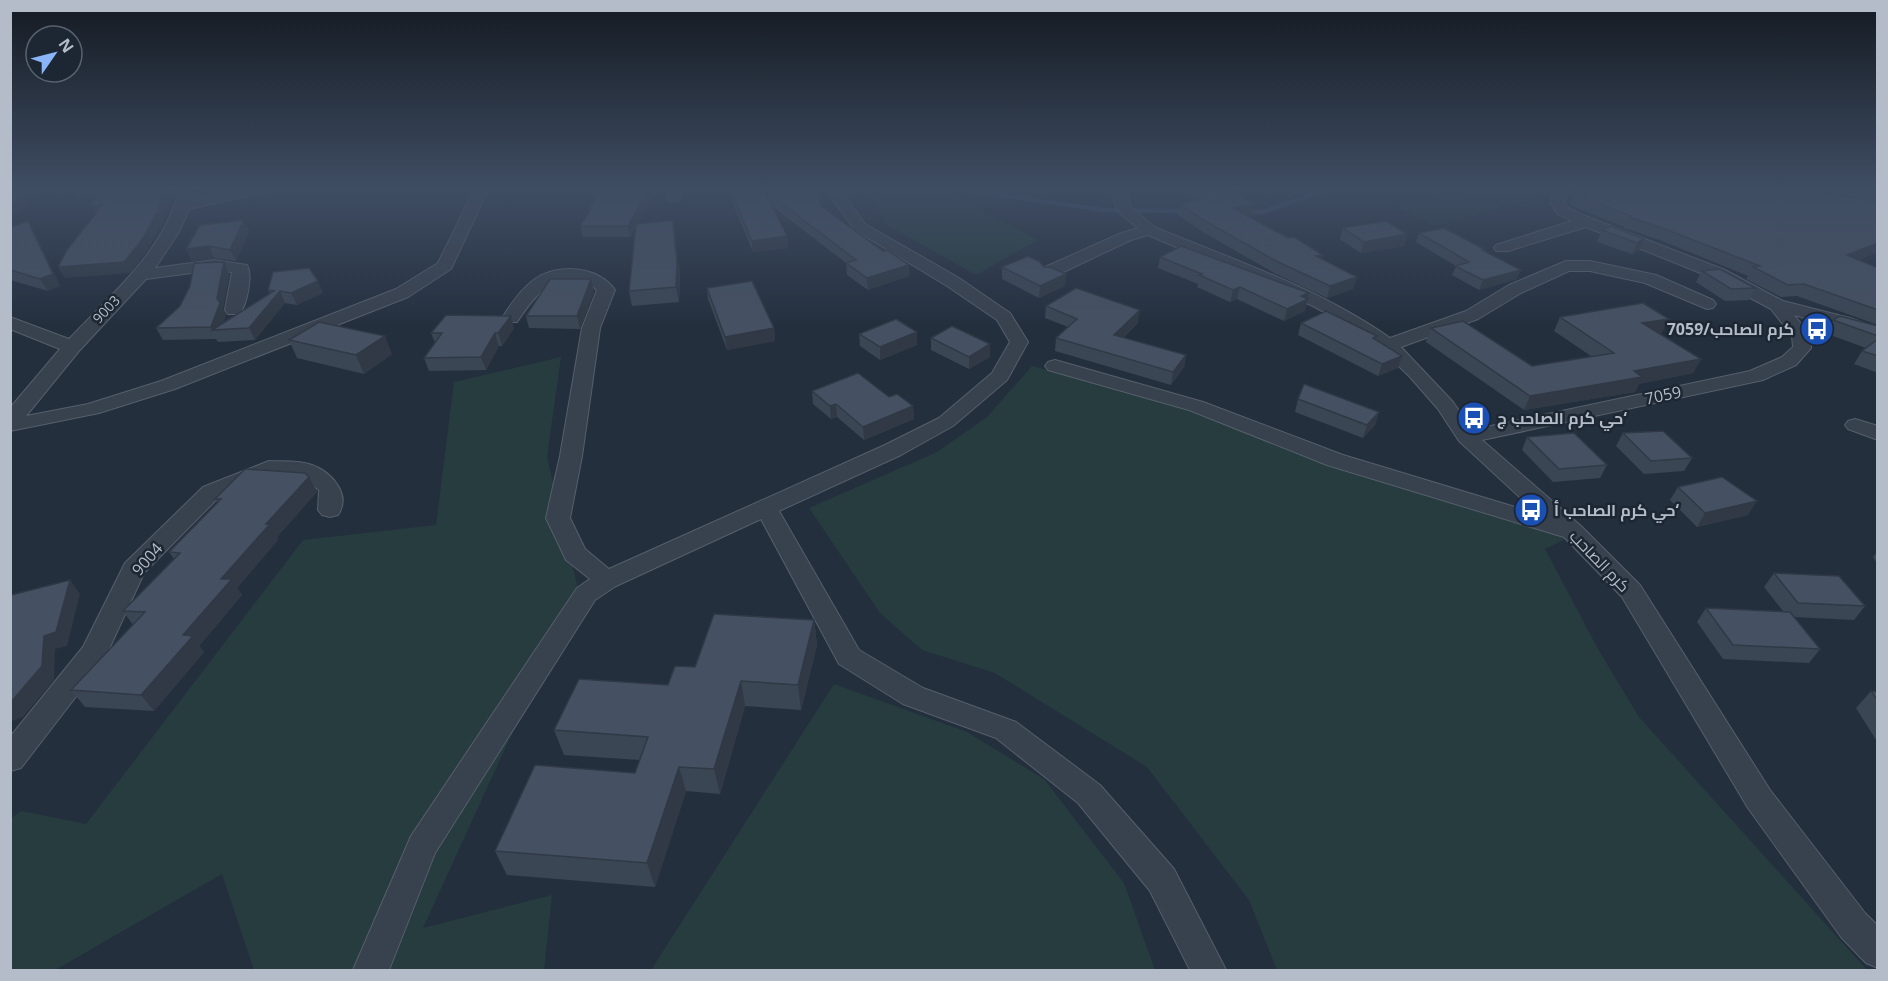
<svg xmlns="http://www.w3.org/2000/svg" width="1888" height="981" font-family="'Open Sans',Cairo,sans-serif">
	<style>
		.green { fill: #263c3f }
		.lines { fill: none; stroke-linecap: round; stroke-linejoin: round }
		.stream { stroke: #394c67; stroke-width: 4.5 }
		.minor-casing { stroke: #565f6c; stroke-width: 2 }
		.minor { fill: #38414e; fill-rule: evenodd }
		.wall { fill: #3b4654 }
		.shaded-wall { fill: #303945 }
		.building { fill: #455162; stroke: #303945; stroke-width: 1.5 }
		.labels { text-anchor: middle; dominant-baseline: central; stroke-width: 5; stroke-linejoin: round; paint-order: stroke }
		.far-street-label { font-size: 14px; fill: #b4bcc9; stroke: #1d2633 }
		.poi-label { font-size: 16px; font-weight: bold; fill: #b4bcc9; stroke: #1d2633; text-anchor: start }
		.street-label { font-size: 16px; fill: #b4bcc9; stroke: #1d2633 }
	</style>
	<rect width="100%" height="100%" fill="#242f3e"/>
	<!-- green -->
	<g class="green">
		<polygon points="866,188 956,188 958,199 1038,240 976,275 887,225"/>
		<polygon points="1485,188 1527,188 1529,200 1435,226 1398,207"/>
		<polygon points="561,357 547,457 578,589 423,928 552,895 544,970 546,970 254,970 222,874 55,970 11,970 10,819 21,811 86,824 303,540 436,525 454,382"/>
		<polygon points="1032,366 1154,398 1333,466 1568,538 1545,549 1598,649 1639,717 1867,970 1277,970 1249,900 1147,767 995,673 922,650 880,613 809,508 937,452 987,417"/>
		<polygon points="834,684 967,732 1044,779 1124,883 1155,970 651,970"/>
	</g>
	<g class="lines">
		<!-- stream -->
		<g class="stream">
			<polyline points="948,188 1105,210 1187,211"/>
			<polyline points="1243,212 1263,212 1330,188"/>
		</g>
		<!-- minor casing -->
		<g class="minor-casing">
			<g id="minor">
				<polygon points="52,188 70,188 63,192 54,191"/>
				<path d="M180,188H194L191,200L244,188H272L270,191L189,209L179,232L155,268L214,260L247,265C253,276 247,303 240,314H228L225,310L232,272L214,270L146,279L79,351L26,416L88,404L161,381L396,289L438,263L475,188H489L451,269L408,297L175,389L99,413L10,431V408L60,349L10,329V317L69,339C113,292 163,253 180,188Z"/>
				<polygon points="667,188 681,188 679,201 669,201"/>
				<path d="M824,188H839L865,224L959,278L1010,313L1028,342L1007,380L953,426L901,455L779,511L859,650L923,688L1016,722L1100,785L1174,869L1226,970H1190L1150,891L1078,803L996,738L903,704L839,664L761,519L616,586L595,600L435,853L389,970H353L411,836L577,588L590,579L566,560L546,518L560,456L582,328L597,290C590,283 582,279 572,279C545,279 531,302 517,322H505L502,318C511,304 521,289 535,279C559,263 598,266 615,290L600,328L582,456L570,518L585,549L609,569L885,445L939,418L992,373L1010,342L997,320L947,286L855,230Z"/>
				<path d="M1113,188H1127L1131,207L1154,227C1234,260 1319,288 1390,338L1466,311L1509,285L1566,261H1590L1656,275L1713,300L1716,304L1713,308L1707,309L1645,283L1590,271H1569L1521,293L1478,319L1401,347L1453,402L1472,430L1750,371L1782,357L1793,347L1792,336L1771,309L1713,278L1586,227L1508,251H1496L1494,248L1496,245L1572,221L1558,214L1550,203L1557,188H1571L1564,203L1568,208L1580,214L1725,270L1783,301L1850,318L1878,328V339L1794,315L1810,335L1811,348L1796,365L1763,380L1482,440L1581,526L1640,585L1770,790L1865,913L1878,926V968L1866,963L1841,937L1748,808L1622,597L1564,537L1327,465L1189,410L1048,370L1045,366L1048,362L1055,360L1203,402L1343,455L1538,514L1459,441L1438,409L1410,377L1381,349L1351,327L1313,306L1148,235L1131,240L1055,276H1043L1041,272L1043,268L1119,234L1138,228C1125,218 1109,207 1113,188Z"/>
				<polygon points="1770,188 1798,188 1878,197 1878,205 1809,199 1772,191"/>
				<polygon points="1855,419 1878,426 1878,440 1848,429 1845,425 1848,421"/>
				<path d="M269,461C282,462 299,460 312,465C331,472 352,494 338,515L330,517L322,515L318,510L319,490L300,476L272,475L219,497L144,573L104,660L21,768L10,771V737L83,647L125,563L203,487Z"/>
			</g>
		</g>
		<!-- minor -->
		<use href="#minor" class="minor"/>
	</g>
	<!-- wall -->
	<g class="wall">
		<polygon points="552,188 592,188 589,192 553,193"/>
		<polygon points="602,188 654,188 655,193 638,223 673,220 680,276 679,302 632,306 629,291 635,228 630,237 583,237 580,226 589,211 589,209"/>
		<polygon points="736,188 811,188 820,205 883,251 909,265 909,276 868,290 847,275 846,263 772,206 788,248 753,252 734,207 733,196"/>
		<polygon points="1192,188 1229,188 1254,204 1252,215 1247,216 1288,238 1323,255 1322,260 1353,289 1327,298 1274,273 1203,232 1178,215 1180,204 1197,201 1190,196"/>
		<polygon points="1574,194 1878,203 1878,252 1858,260 1878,268 1878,325 1797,296 1781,297 1746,279 1748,276 1660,240 1624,228 1624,227 1570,205"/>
		<polygon points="10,227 34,232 60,286 48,291 10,280"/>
		<polygon points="1343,228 1407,234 1404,246 1361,253 1340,239"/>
		<polygon points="1602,230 1644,239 1639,251 1632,254 1597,242"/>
		<polygon points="249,231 236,261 214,258 192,261 186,249"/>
		<polygon points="1419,233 1484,249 1484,251 1517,279 1479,290 1452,275 1456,266 1416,242"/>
		<polygon points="1160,257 1309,293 1305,311 1284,321 1237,299 1230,302 1197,287 1198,284 1158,268"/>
		<polygon points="224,262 229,274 223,309 226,315 223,322 270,293 268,290 323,293 297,305 285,303 255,340 218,342 216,339 163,340 156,328 180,306"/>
		<polygon points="1002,267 1044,267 1065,286 1039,298 1002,279"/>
		<polygon points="1702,271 1755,288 1749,300 1725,301 1696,282"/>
		<polygon points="591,279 594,291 580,329 529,328 526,316"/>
		<polygon points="707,288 774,328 775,341 727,350 708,299"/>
		<polygon points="1046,306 1138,323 1123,338 1186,355 1184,367 1171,385 1055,351 1056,338 1068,327 1045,318"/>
		<polygon points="1560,317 1662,333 1658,333 1701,359 1693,373 1639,384 1635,392 1524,410 1426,342 1431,328 1532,366 1591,356 1554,331"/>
		<polygon points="1833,320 1878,326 1878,373 1854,364 1862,351 1866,348 1825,333"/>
		<polygon points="1301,323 1377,336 1376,339 1402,356 1398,368 1378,376 1298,335"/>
		<polygon points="514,328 502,346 499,346 486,370 429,371 424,358 435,343 431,333"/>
		<polygon points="917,332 917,345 880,360 860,346 859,334"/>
		<polygon points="931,338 990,357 969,369 931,350"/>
		<polygon points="289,340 392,354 364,374 297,358"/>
		<polygon points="812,391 889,397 913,406 914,419 864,440 837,417 831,419 813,404"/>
		<polygon points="1298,399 1379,412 1375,425 1363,438 1295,412"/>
		<polygon points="1623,433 1692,458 1684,471 1644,474 1616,446"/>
		<polygon points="1527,437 1607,465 1600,478 1553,482 1522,450"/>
		<polygon points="309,477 317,492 277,537 278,540 237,588 242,595 199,646 204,652 154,711 85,707 71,690 133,625 123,611 174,559 169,552 217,503 215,499"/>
		<polygon points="1678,487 1748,515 1697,527 1670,500"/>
		<polygon points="1878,551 1878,565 1873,557"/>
		<polygon points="1774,573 1865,606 1854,620 1794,617 1820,649 1809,663 1723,659 1697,622 1706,608 1783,611 1764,587"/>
		<polygon points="814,620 817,645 801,710 745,706 720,794 686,791 655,887 507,875 495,851 635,773 640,760 564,755 554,730 668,685 695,667"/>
		<polygon points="1871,691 1878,692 1878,743 1856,708"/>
	</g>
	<!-- shaded-wall -->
	<g class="shaded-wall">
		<polygon points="26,188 41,188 20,214 10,215 10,203"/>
		<polygon points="86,188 102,188 106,196 76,201 71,191"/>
		<polygon points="164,188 172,188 164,222 147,251 130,273 65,278 58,267"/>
		<polygon points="649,188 654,188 655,193 630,237 628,226"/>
		<polygon points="103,204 96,216 90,206"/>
		<polygon points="1254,204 1252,215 1231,219 1233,208"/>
		<polygon points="244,220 249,231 236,261 230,250"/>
		<polygon points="673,220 680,276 679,302 676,287"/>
		<polygon points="28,221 34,232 60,286 48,291 40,279"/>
		<polygon points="1407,234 1404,246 1361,253 1364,242"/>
		<polygon points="787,236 788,248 753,252 752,241"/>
		<polygon points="1644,239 1639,251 1632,254 1637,243"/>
		<polygon points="1878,243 1878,252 1840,267 1847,255"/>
		<polygon points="209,246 214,258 192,261 186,249"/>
		<polygon points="1323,255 1320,266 1316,256"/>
		<polygon points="224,262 229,274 223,309 226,315 221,329 212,330 211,327"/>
		<polygon points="909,265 909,276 868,290 867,278"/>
		<polygon points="1521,270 1517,279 1479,290 1483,280"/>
		<polygon points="1066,274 1065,286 1039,298 1040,286"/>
		<polygon points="1357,277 1353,289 1327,298 1330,286"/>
		<polygon points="591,279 594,291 580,329 577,316"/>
		<polygon points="318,281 323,293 297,305 291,293"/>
		<polygon points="1240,287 1237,299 1230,302 1233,290"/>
		<polygon points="280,291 285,303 255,340 249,328"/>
		<polygon points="1309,293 1305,311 1284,321 1287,309 1301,296"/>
		<polygon points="1140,310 1138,323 1113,348 1114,335"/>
		<polygon points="511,316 514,328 502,346 498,333"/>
		<polygon points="1669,319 1662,333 1635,337 1642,323"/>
		<polygon points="774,328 775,341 727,350 725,337"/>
		<polygon points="917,332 917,345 880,360 880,347"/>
		<polygon points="495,333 499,346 486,370 481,357"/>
		<polygon points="385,336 392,354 364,374 356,355"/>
		<polygon points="990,344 990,357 969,369 969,357"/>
		<polygon points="1186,355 1184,367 1171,385 1173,372"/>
		<polygon points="1402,356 1398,368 1378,376 1382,364"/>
		<polygon points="1701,359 1693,373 1639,384 1635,392 1524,410 1530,396 1634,371"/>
		<polygon points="836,404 837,417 831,419 830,406"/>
		<polygon points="913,406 914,419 864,440 863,427"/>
		<polygon points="1379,412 1375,425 1363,438 1367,425"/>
		<polygon points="309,477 317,492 277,537 278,540 237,588 242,595 199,646 204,652 154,711 141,695 221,579 266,524"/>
		<polygon points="1757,501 1748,515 1697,527 1705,513"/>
		<polygon points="70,580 80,594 67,646 55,649 54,680 23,717 13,721 10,718 11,703"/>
		<polygon points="814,620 817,645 801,710 798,685"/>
		<polygon points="741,681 745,706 720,794 714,769"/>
		<polygon points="679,767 686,791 655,887 647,863"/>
	</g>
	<!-- building -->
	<g class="building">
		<polygon points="10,188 26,188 13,203 10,203"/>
		<polygon points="72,188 86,188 71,191"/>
		<polygon points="100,188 164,188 158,211 142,240 124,262 58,267 67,250 103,204 90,206"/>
		<polygon points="602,188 649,188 628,226 580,226 591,209 589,209"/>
		<polygon points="736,188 819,189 820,205 883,251 887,250 909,265 867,278 846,263 856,260 764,190 787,236 752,241 733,196"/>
		<polygon points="1196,188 1229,188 1254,204 1233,208 1288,238 1294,237 1323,255 1316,256 1357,277 1330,286 1276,261 1205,221 1180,204 1209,198"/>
		<polygon points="1591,188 1808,188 1878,203 1878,243 1847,255 1878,268 1878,310 1804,284 1788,285 1753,267 1760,266 1665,229 1629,217 1631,216 1574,194"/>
		<polygon points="244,220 230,250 209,246 186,249 200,225"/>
		<polygon points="673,220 677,262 676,287 629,291 636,224"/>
		<polygon points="28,221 53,274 40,279 10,270 10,227"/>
		<polygon points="1386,221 1407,234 1364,242 1343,228"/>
		<polygon points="1611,226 1644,239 1637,243 1602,230"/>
		<polygon points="1444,228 1484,249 1482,250 1521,270 1483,280 1455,266 1469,262 1419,233"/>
		<polygon points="1181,246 1309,293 1301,296 1308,299 1287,309 1240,287 1233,290 1199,275 1202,274 1160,257"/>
		<polygon points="1028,256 1040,262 1044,267 1050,267 1066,274 1040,286 1002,267"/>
		<polygon points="224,262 217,298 220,303 211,327 156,328 180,306 190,286 194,263"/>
		<polygon points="309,268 318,281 291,293 280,291 249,328 212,330 274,291 268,290 273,272"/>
		<polygon points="1720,269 1755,288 1731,289 1702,271"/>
		<polygon points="550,279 591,279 577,316 526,316"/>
		<polygon points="752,281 774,328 725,337 707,288"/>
		<polygon points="1076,288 1140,310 1114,335 1186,355 1173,372 1056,338 1077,319 1046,306"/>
		<polygon points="1643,303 1669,319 1642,323 1701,359 1634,371 1642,377 1530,396 1431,328 1463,321 1532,366 1614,353 1560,317"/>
		<polygon points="1326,311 1377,336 1373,338 1402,356 1382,364 1301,323"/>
		<polygon points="446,315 511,316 498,333 495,333 481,357 424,358 442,333 431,333"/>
		<polygon points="1840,316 1878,326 1878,336 1833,320"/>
		<polygon points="896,319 917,332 880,347 859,334"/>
		<polygon points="319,322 385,336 356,355 289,340"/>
		<polygon points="952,326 990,344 969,357 931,338"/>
		<polygon points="1878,339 1878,356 1862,351"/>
		<polygon points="858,373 889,397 897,394 913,406 863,427 836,404 830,406 812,391"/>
		<polygon points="1304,384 1379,412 1367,425 1298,399"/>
		<polygon points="1663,431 1692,458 1651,461 1623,433"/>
		<polygon points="1574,433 1607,465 1559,469 1527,437"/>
		<polygon points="245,469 305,473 309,477 266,524 270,524 221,579 232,579 183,635 193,636 141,695 71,690 145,612 123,611 180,553 169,552 221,499 215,499"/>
		<polygon points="1722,477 1757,501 1705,513 1678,487"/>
		<polygon points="1774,573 1839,576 1865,606 1798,603"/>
		<polygon points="70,580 56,632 44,636 42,666 10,703 11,595"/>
		<polygon points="1706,608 1790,612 1820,649 1733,645"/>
		<polygon points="714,614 814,620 798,685 741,681 714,769 679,767 647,863 495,851 535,765 635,773 648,737 554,730 579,679 668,685 675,666 695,667"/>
		<polygon points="1871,691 1878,692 1878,701"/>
	</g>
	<!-- sky -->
	<linearGradient id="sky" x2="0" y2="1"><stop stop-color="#141a22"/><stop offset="0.58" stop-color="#3f4d63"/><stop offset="1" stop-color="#3f4d63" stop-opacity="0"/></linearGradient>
	<rect width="1888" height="326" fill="url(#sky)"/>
	<!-- icons -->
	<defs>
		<g id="bus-disc" transform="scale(1.725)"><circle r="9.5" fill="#1a4fb4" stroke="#1d2633"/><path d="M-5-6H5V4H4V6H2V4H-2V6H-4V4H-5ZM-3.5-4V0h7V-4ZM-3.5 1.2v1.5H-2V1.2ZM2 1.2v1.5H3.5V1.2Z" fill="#fff"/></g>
	</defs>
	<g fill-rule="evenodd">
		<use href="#bus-disc" x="1817" y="329"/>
		<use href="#bus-disc" x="1474" y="418"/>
		<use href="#bus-disc" x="1531" y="510"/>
	</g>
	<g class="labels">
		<!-- far-street labels -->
		<g class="far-street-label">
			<text transform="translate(106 309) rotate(-47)">9003</text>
		</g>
		<!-- poi labels -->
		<g class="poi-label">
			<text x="1794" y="329" text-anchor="end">كرم الصاحب/7059</text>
			<text x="1497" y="418">حي كرم الصاحب ج‘</text>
			<text x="1554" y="510">حي كرم الصاحب أ‘</text>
		</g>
		<!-- street labels -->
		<g class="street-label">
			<text transform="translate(1663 395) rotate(-12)">7059</text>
			<text transform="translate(147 559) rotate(-49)">9004</text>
			<text transform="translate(1600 561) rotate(46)">كرم الصاحب</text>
		</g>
	</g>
	<!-- border -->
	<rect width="1888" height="981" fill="none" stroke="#b4bcc9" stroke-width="24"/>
	<!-- north arrow -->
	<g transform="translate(54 54) rotate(55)"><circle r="28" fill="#1d2633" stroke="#59626f" stroke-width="1.5"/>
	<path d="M0-4.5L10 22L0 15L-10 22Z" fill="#8ab4f8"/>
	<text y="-9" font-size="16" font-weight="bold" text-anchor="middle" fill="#b4bcc9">N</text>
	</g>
</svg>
